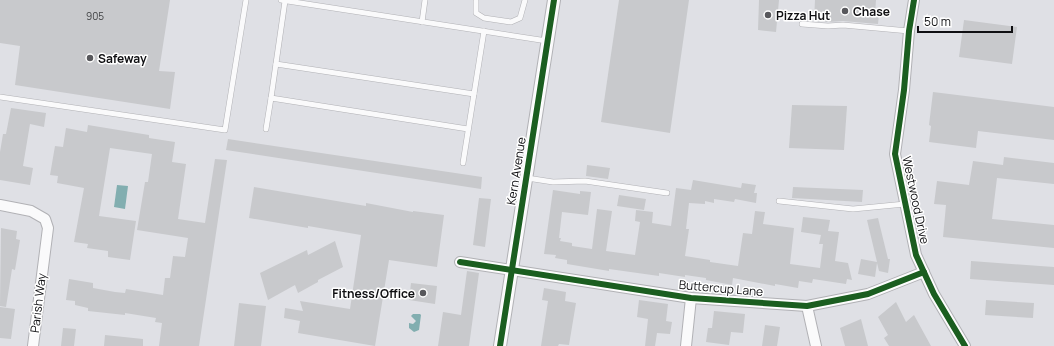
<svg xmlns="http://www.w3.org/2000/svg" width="1054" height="346" font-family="Manrope,sans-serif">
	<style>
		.water { fill: #82aeb0 }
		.building { fill: #c8c9cc }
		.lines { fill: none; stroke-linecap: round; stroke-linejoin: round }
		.service-casing { stroke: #b1b1b5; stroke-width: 6 }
		.minor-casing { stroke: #b1b1b5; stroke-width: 12 }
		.tertiary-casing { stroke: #b1b1b5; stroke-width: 14 }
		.service { stroke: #fafafb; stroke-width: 5 }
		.minor { stroke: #fafafb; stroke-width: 10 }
		.tertiary { stroke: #fafafb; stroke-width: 12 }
		.cycleway-casing { stroke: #fff; stroke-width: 8 }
		.cycleway { stroke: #1b5e20; stroke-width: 6 }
		.poi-dot { fill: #58585c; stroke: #fff; stroke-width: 1.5 }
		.labels { text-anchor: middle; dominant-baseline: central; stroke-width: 3; stroke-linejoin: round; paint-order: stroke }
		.number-label { font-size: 10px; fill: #3f4042 }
		.poi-label { font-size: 12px; font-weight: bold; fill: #0f0f12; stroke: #fff; text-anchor: start }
		.street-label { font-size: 12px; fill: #0f0f12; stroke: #fff }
	</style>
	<rect width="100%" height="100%" fill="#dfe0e5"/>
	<!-- water -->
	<g class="water">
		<polygon points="117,185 128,186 125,209 114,207"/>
		<polygon points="413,314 420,314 421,315 419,330 414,332 409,328 409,323 413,324 416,321 411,316"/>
	</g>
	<!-- building -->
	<g class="building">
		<polygon points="0,0 170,0 159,71 175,72 170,109 15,85 20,46 0,43"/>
		<polygon points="619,0 689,0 670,133 601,122"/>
		<polygon points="759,0 779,0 776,32 758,30"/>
		<polygon points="815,0 876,0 875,14 879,14 878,24 843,21 828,22 814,21"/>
		<polygon points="964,20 1017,27 1012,64 959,57"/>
		<polygon points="933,92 1054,107 1054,140 978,131 976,148 929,142 931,126 929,125"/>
		<polygon points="792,105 847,106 844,150 789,148"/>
		<polygon points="11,108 46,113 44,127 30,124 23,166 33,168 30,185 0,180 0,152 3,134 6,134"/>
		<polygon points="88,125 149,135 149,138 175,142 172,162 186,164 178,219 205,223 215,159 227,160 199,346 159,346 162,323 155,322 156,318 125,313 125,315 88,311 88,308 75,305 75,301 66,300 69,279 93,283 93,288 115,292 125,293 126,289 163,295 165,278 170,278 173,256 185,257 188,238 137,230 145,182 148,182 152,154 110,148 99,216 136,221 130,260 108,257 108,251 87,248 88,244 74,242 84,188 57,183 58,176 50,175 55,146 63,147 66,128 87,132"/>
		<polygon points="228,139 482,177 481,189 226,150"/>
		<polygon points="1004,157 1054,163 1054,184 997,178 992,219 1054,225 1054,248 943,237 946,205 934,204 937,181 969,185 973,161 1003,165"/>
		<polygon points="587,165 610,168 608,179 586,176"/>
		<polygon points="693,180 741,188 742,183 756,185 754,193 757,193 756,203 735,199 734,202 714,199 714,203 705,201 705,204 689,203 686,229 689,229 685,256 710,260 710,262 738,266 743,233 752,234 755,211 765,212 763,224 794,228 790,264 820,268 823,244 819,244 821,235 801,232 803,217 830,220 828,231 839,232 835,261 848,263 852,280 847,279 846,284 813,279 812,283 799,281 798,288 775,284 775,286 733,278 732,285 706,280 706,278 685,275 685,277 659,273 659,276 609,269 609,271 567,264 567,260 555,258 556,255 544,254 553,190 580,194 580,191 591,192 588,215 562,212 559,238 561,238 560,241 572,243 572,246 592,249 597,209 612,211 606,251 635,255 640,222 635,221 636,210 653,212 652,223 671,226 676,188 691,190"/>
		<polygon points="254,187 366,206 366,203 413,212 413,211 444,215 437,267 389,260 375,346 298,333 300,321 284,318 285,308 303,311 300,301 350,309 361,235 308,226 308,228 249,218"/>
		<polygon points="793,187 863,190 862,202 792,198"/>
		<polygon points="619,195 646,199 644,210 617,206"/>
		<polygon points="479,198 491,199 485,247 473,245"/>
		<polygon points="878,218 888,259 890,259 888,273 879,271 877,263 875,277 858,274 861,259 877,262 867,220"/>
		<polygon points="1,228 17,231 16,239 20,240 15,270 12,269 6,307 0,306"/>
		<polygon points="335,241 343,267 318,280 318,282 298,293 295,285 268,300 260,273 307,250 308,255"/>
		<polygon points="971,261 1054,267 1054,285 970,279"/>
		<polygon points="467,271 479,273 469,346 438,346 443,312 461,315"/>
		<polygon points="411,283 437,286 435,304 409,300"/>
		<polygon points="544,288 566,292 565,301 576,303 569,345 559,344 558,346 541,346 548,301 542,300"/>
		<polygon points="639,300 668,304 666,321 672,322 670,334 657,333 655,346 645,346 648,319 637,317"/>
		<polygon points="986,300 1034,303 1033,318 985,315"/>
		<polygon points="896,302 906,322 914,315 931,346 889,346 884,338 888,335 878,317"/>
		<polygon points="239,303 266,306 261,346 234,346"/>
		<polygon points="0,307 15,309 11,339 0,338"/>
		<polygon points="714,311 745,314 743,333 731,332 729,345 706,342 708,328 712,328"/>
		<polygon points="861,319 868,346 845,346 840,328"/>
		<polygon points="765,325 780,327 777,346 762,346"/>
		<polygon points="63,328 76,329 74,346 61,346"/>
		<polygon points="105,335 143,339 143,346 104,346"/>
	</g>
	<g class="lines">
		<!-- service casing -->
		<g class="service-casing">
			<g id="service">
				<polyline points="281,0 547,41"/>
				<polyline points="285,1 271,98 468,129"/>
				<polyline points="476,1 476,13 484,18 511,22 520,18 525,0"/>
				<polyline points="422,22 425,0"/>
				<polyline points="802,24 828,26 843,25 909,31"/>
				<polyline points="276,64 474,94"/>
				<polyline points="0,97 225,130 246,0"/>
				<polyline points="266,129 271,98"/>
				<polyline points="463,163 484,31"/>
				<polyline points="527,178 553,182 585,181 667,193"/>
				<polyline points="779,201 853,209 905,204"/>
			</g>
		</g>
		<!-- minor casing -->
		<g class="minor-casing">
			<g id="minor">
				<polyline points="914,0 909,31 904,90 895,154 916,255 934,294 965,346"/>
				<polyline points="0,205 31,211 45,219 48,228 33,346"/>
				<polyline points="460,262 691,298 807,306 868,294 924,272"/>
				<polyline points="807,306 816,346"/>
				<polyline points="686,346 691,298"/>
			</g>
		</g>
		<!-- tertiary casing -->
		<g class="tertiary-casing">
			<polyline id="tertiary" points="500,346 554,0"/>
		</g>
		<!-- service -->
		<use href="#service" class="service"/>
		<!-- minor -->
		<use href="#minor" class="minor"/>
		<!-- tertiary -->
		<use href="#tertiary" class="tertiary"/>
		<!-- cycleway casing -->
		<g class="cycleway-casing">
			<g id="cycleway">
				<polyline points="914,0 909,31 904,90 895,154 916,255 934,294 965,346"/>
				<polyline points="460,262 691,298 807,306 868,294 924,272"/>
				<polyline points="500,346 554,0"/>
			</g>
		</g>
		<!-- cycleway -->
		<use href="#cycleway" class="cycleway"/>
	</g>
	<!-- markers -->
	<g class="poi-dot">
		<circle cx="845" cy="11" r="4"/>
		<circle cx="768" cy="15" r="4"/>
		<circle cx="90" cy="58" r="4"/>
		<circle cx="423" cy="293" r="4"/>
	</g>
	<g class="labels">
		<!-- number labels -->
		<g class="number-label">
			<text x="95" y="16">905</text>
		</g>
		<!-- poi labels -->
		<g class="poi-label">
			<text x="853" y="11">Chase</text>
			<text x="776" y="15">Pizza Hut</text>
			<text x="98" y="58">Safeway</text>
			<text x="415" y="293" text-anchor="end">Fitness/Office</text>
		</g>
		<!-- street labels -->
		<g class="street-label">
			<text transform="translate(516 171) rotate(-81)">Kern Avenue</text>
			<text transform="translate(916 200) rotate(78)">Westwood Drive</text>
			<text transform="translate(721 288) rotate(5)">Buttercup Lane</text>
			<text transform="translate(38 303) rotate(-83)">Parish Way</text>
		</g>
	</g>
	<!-- scale -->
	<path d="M918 26v6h94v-6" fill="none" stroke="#0f0f12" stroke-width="2"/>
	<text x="924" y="26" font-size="12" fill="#0f0f12" stroke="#ffffff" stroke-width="3" paint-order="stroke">50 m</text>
</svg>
